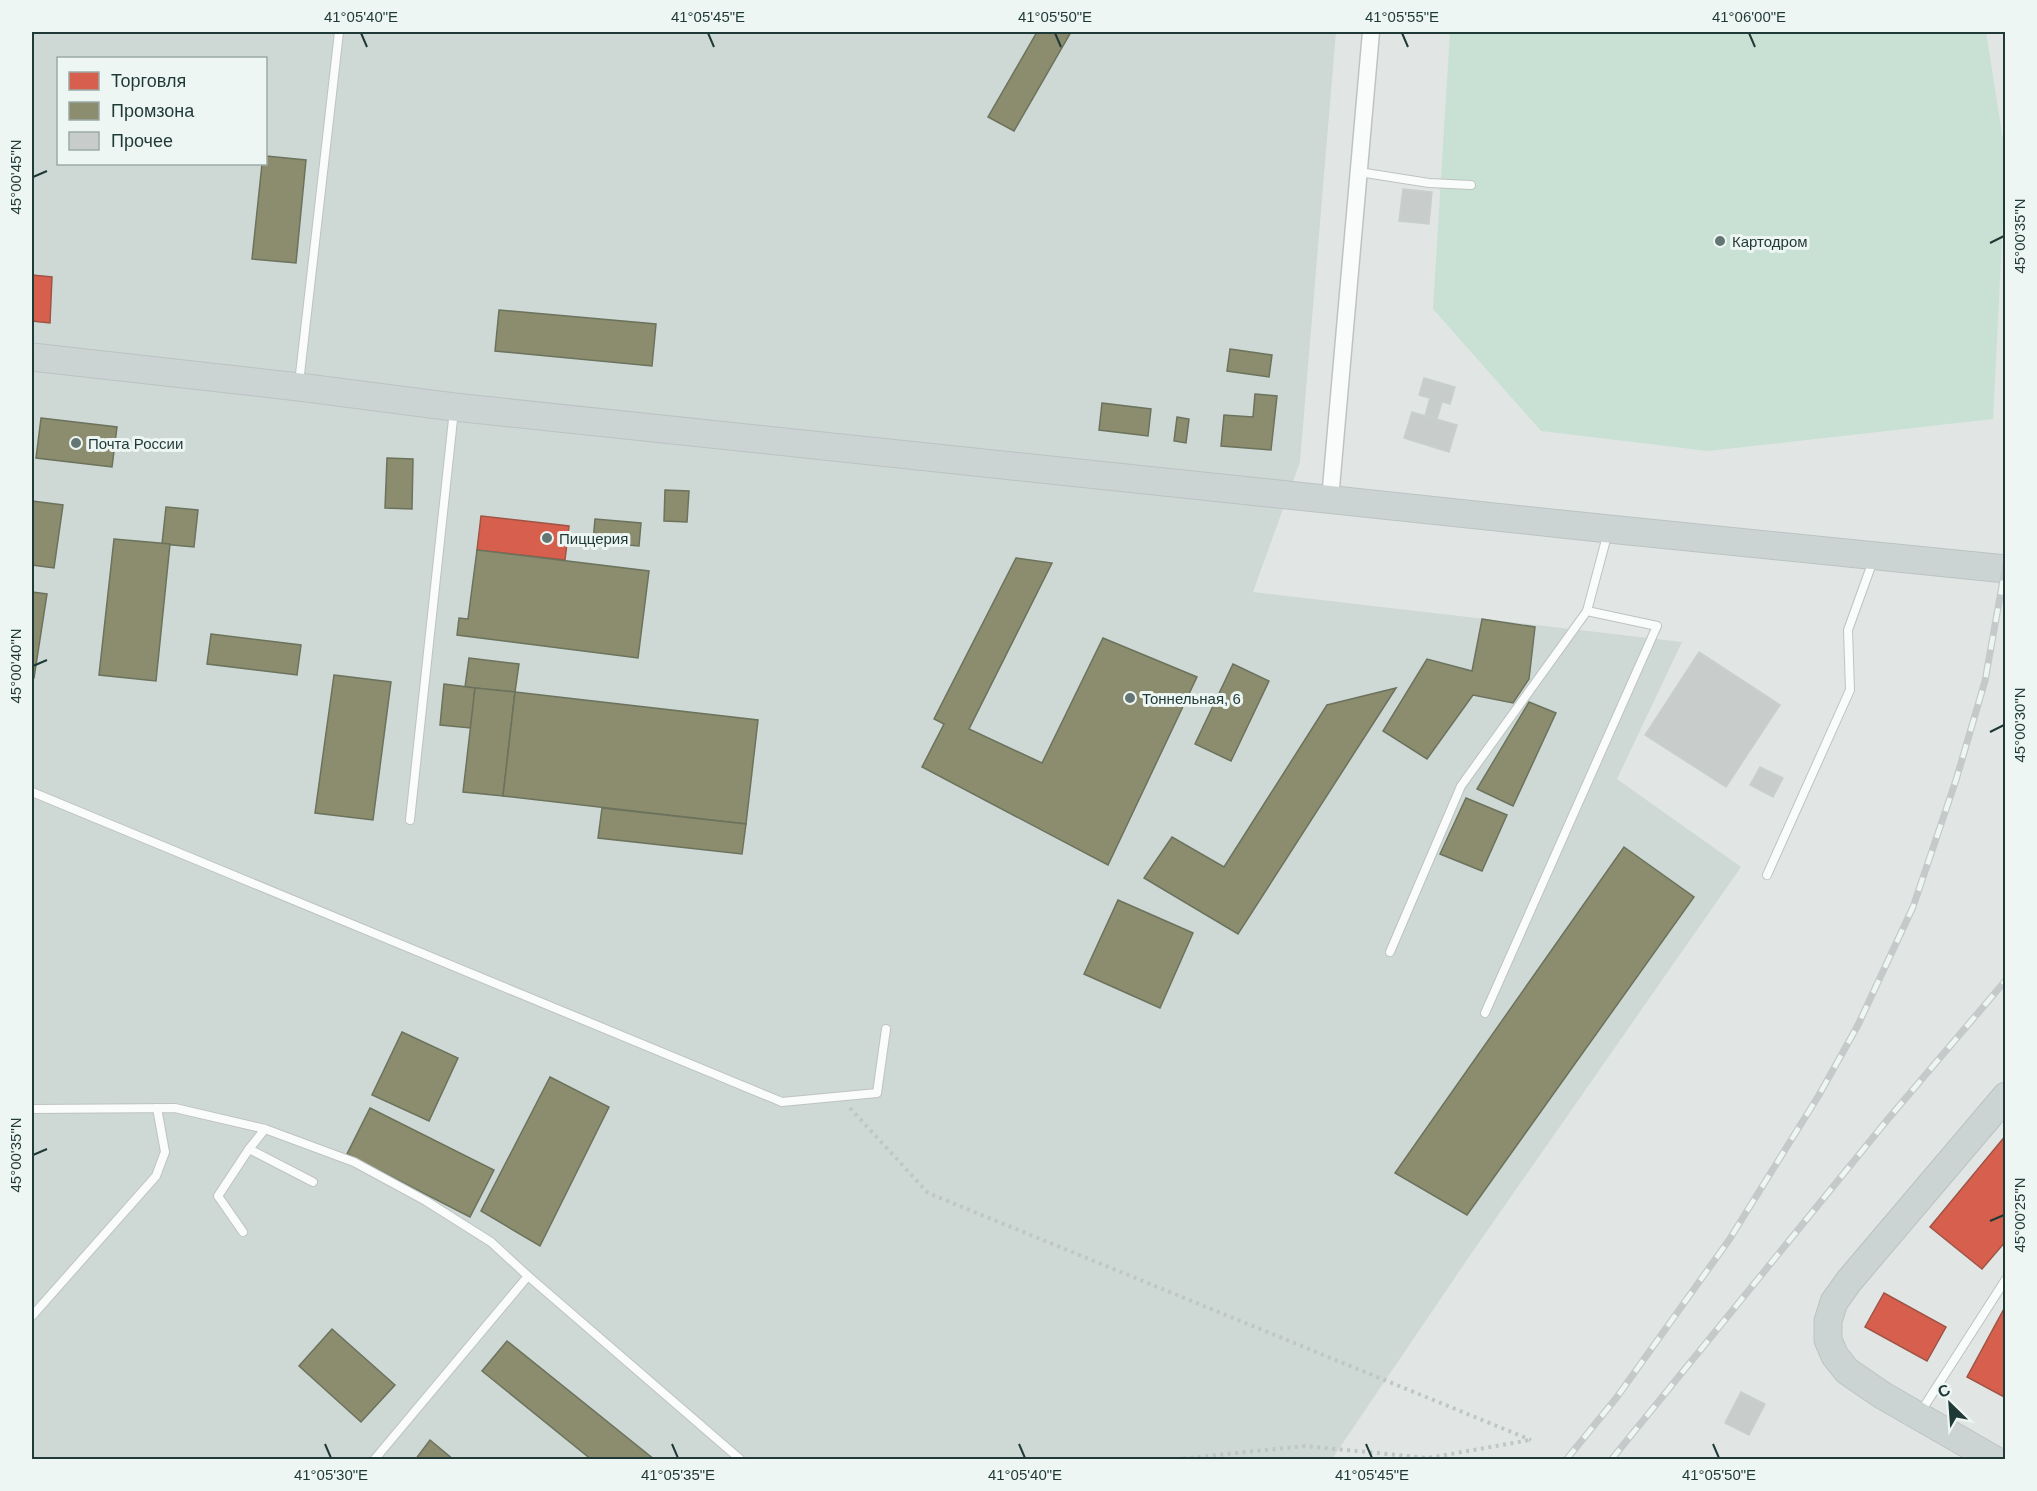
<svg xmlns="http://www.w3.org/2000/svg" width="2037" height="1491" font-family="Arial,sans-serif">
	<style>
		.built { fill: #ced8d5; fill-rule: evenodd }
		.green { fill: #c9e0d4 }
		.shops { fill: #d6604d; stroke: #9f5446; stroke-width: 1.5 }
		.industry { fill: #8c8c6e; stroke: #6b735d; stroke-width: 1.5 }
		.building { fill: #c8cdcc; stroke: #c9cfce; stroke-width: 1.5 }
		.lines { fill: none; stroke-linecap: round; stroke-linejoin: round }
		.lane-casing { stroke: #bec3c2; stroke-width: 10 }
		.street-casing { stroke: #bec3c2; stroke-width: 19 }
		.primary-casing { stroke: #bbc3c2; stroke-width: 29 }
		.path { stroke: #bec7c6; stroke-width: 4; stroke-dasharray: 3 4.5; stroke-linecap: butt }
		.lane { stroke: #fafbfb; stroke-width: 8 }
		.street { stroke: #fafbfb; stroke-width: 16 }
		.primary { stroke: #ccd4d3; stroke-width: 27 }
		.rail-casing { stroke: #c6c9c9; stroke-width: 7 }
		.rail { stroke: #eef6f3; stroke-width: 4.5; stroke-dasharray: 14; stroke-linecap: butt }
		.ticks { fill: none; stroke: #1f3936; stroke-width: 2 }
		.poi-dot { fill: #637673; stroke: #eef6f3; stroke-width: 2 }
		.labels { text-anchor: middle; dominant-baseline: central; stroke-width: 6; stroke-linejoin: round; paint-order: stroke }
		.poi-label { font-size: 15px; fill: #1f3936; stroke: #eef6f3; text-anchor: start }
		.neatline { fill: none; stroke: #1f3936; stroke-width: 2 }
		.ticks-label { font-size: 15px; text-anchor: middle; fill: #1f3936 }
	</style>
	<rect width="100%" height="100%" fill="#e1e6e5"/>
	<!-- built -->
	<path class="built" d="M32,32H1336L1300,462L1253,592L1682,642L1617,779L1741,867L1473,1251L1332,1459H32ZM58,58H266V164H58Z"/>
	<!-- green -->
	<polygon class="green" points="1450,32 1986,32 2006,159 1993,419 1708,451 1541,431 1433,309"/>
	<!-- shops -->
	<g class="shops">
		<polygon points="32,275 52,277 50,323 32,321"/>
		<polygon points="481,516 569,526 565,560 477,550"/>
		<polygon points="2006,1135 2006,1241 1982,1269 1930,1227"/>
		<polygon points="1884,1293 1946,1327 1927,1361 1865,1327"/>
		<polygon points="2006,1305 2006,1398 1967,1377"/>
	</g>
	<!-- industry -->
	<g class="industry">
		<polygon points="1037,32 1071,32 1014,131 988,117"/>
		<polygon points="266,156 306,160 296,263 252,259 262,164 266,164"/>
		<polygon points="499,310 656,324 652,366 495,351"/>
		<polygon points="1230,349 1272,355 1269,377 1227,371"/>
		<polygon points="1255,394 1277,396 1271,450 1221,446 1224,415 1253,417"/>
		<polygon points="1102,403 1151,409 1148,436 1099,430"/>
		<polygon points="1177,417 1189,419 1186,443 1174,441"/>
		<polygon points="41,418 117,427 112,467 36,458"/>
		<polygon points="387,458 413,459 412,509 385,508"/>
		<polygon points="665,490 689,491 687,522 664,521"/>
		<polygon points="32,501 63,505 54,568 32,565"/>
		<polygon points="166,507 198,510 194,547 162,544"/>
		<polygon points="595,519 641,523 639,546 593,542"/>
		<polygon points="114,539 170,544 156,681 99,675"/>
		<polygon points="477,550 649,571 638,658 457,635 459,618 468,619"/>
		<polygon points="1016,558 1052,563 969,729 1042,763 1103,638 1197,677 1108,865 922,767 944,724 934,719"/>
		<polygon points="32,592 47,594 34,678 32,678"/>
		<polygon points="1482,619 1535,627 1529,679 1513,703 1473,695 1427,759 1383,731 1427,659 1472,671"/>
		<polygon points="211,634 301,645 297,675 207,664"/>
		<polygon points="469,658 519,664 515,692 465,687"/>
		<polygon points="1233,664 1269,681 1231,761 1195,744"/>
		<polygon points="334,675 391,682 373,820 315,813"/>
		<polygon points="444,684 475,688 471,728 440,725"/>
		<polygon points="475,688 515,692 503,796 463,792"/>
		<polygon points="1396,688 1238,934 1144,878 1172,837 1224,867 1327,705"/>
		<polygon points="515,692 758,720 746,824 503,796"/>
		<polygon points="1529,702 1556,713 1513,806 1477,789"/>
		<polygon points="1466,798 1507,815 1482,871 1440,854"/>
		<polygon points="602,808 746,824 742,854 598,838"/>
		<polygon points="1624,847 1694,897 1467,1215 1395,1173"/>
		<polygon points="1118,900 1193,933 1160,1008 1084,974"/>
		<polygon points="402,1032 458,1058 429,1121 372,1095"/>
		<polygon points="550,1077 609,1107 540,1246 481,1211"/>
		<polygon points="370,1108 494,1170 470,1217 347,1154"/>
		<polygon points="332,1329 395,1385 361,1422 299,1366"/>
		<polygon points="507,1341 655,1460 592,1460 482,1371"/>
		<polygon points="430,1440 454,1460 415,1460"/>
	</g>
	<!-- building -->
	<g class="building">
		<polygon points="1403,189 1432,192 1429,224 1399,221"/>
		<polygon points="1424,378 1455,387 1450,404 1419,395"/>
		<polygon points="1430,398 1442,402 1437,419 1425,416"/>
		<polygon points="1412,412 1457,425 1449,452 1404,438"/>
		<polygon points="1699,652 1780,705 1726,787 1645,735"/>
		<polygon points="1760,767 1783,778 1773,797 1750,785"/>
		<polygon points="1741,1392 1765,1404 1749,1435 1725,1423"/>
	</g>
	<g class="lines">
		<!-- lane casing -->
		<g class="lane-casing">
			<g id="lane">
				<polyline points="1359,172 1429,183 1471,185"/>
				<polyline points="299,383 339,32"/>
				<polyline points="32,792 782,1102 877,1093 886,1029"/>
				<polyline points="410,820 454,410"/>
				<polyline points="1767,875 1850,690 1848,630 1874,558"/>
				<polyline points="1390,952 1461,786 1587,611 1608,532"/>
				<polyline points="1485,1013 1657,626 1587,611"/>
				<polyline points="32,1109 175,1108 265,1129 354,1162 426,1201 491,1242 528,1276 741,1460"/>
				<polyline points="249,1149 313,1182"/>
				<polyline points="243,1232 218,1196 249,1149 265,1129"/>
				<polyline points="32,1316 156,1176 165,1152 157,1108"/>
				<polyline points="1920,1413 2006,1279"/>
				<polyline points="374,1460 528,1276"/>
			</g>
		</g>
		<!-- street casing -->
		<g class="street-casing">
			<polyline id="street" points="1330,499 1371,32"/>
		</g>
		<!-- primary casing -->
		<g class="primary-casing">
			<g id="primary">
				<polyline points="32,357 299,387 454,407 1609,529 2006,569"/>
				<polyline points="1995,1460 1882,1395 1847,1371 1835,1356 1828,1340 1828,1321 1834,1302 1849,1281 2006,1096"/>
			</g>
		</g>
		<!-- path -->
		<g class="path">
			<polyline points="850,1108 928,1193 1531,1440"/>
			<polyline points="1168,1460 1305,1446 1428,1458 1530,1440"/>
		</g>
		<!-- lane -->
		<use href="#lane" class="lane"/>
		<!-- street -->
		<use href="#street" class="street"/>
		<!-- primary -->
		<use href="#primary" class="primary"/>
		<!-- rail casing -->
		<g class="rail-casing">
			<g id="rail">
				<polyline points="1566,1460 1617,1397 1729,1240 1819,1095 1858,1025 1913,907 1956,780 1985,681 2006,563"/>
				<polyline points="1611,1460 1888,1119 2006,980"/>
			</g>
		</g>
		<!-- rail -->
		<use href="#rail" class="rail"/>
	</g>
	<!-- ticks -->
	<path class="ticks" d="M361,33L367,47M708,33L714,47M1055,33L1061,47M1402,33L1408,47M1749,33L1755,47M33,177L47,171M1990,243L2004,236M33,666L47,660M1990,732L2004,725M33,1155L47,1149M1990,1221L2004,1215M325,1444L331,1458M672,1444L678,1458M1019,1444L1025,1458M1366,1444L1372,1458M1713,1444L1719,1458"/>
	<!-- markers -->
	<g class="poi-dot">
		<circle cx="1720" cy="241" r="6"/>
		<circle cx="76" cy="443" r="6"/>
		<circle cx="547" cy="538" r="6"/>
		<circle cx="1130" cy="698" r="6"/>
	</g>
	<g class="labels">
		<!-- poi labels -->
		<g class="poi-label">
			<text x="1732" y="241">Картодром</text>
			<text x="88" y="443">Почта России</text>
			<text x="559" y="538">Пиццерия</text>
			<text x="1142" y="698">Тоннельная, 6</text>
		</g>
	</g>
	<!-- border -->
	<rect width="2037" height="1491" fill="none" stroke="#eef6f3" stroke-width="66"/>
	<!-- legend -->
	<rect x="57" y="57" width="210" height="108" fill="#eef6f3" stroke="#9baaa7" stroke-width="1.5"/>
	<rect x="69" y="72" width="30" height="18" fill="#d6604d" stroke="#9baaa7" stroke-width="1.5"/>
	<text x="111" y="87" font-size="18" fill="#1f3936">Торговля</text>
	<rect x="69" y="102" width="30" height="18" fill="#8c8c6e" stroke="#9baaa7" stroke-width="1.5"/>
	<text x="111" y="117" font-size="18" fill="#1f3936">Промзона</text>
	<rect x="69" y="132" width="30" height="18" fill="#c8cdcc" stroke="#9baaa7" stroke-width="1.5"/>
	<text x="111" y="147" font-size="18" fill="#1f3936">Прочее</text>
	<!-- north arrow -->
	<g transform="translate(1950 1404) rotate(335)" stroke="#eef6f3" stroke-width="4.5" paint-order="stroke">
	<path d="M0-4.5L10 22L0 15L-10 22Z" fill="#1f3936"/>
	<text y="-9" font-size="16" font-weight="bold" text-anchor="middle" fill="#1f3936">С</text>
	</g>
	<rect x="33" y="33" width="1971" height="1425" class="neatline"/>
	<g class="ticks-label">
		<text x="361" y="22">41°05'40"E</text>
		<text x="708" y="22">41°05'45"E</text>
		<text x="1055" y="22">41°05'50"E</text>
		<text x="1402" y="22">41°05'55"E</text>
		<text x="1749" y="22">41°06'00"E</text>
		<text transform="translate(16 177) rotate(-90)" y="5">45°00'45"N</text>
		<text transform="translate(2020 236) rotate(-90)" y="5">45°00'35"N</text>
		<text transform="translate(16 666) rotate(-90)" y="5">45°00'40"N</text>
		<text transform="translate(2020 725) rotate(-90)" y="5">45°00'30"N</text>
		<text transform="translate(16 1155) rotate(-90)" y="5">45°00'35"N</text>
		<text transform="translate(2020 1215) rotate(-90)" y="5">45°00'25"N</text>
		<text x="331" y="1480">41°05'30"E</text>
		<text x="678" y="1480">41°05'35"E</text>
		<text x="1025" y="1480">41°05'40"E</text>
		<text x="1372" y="1480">41°05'45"E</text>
		<text x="1719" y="1480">41°05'50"E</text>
	</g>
</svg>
